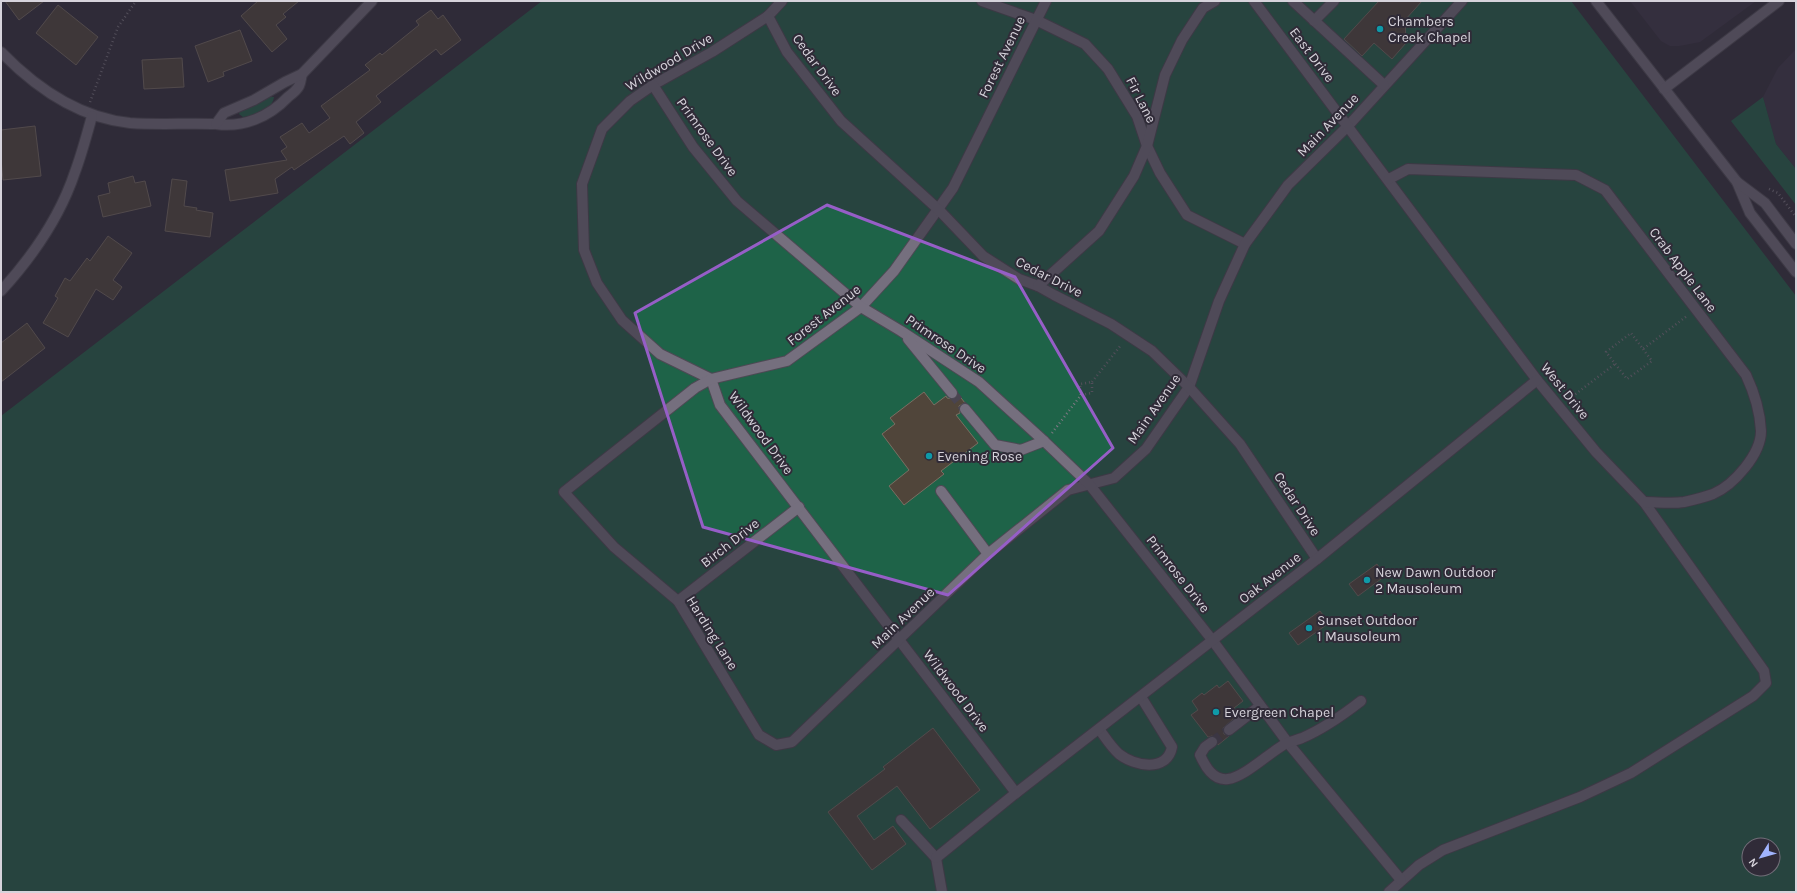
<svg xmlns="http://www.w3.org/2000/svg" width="1797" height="893" font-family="Karla,sans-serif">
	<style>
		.built { fill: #3b3346 }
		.green { fill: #1e6348; fill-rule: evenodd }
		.building { fill: #50453a; stroke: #7a6e62 }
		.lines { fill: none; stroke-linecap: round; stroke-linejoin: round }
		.minor-tunnel { stroke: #494450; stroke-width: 10; stroke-dasharray: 10 5; stroke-linecap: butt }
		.minor-casing { stroke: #4d4954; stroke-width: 12 }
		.path { stroke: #7d7983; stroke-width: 2.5; stroke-dasharray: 1 3; stroke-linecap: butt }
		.minor { stroke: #756f7e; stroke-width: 10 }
		.marked { fill: none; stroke: #965ec7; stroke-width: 3; stroke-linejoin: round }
		.culture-dot { fill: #0f9aa8; stroke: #302b38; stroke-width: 1.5 }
		.labels { text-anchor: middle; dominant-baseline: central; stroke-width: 4; stroke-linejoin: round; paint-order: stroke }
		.poi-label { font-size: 14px; fill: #d6d3db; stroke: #302b38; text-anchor: start }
		.street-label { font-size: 14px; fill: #d6d3db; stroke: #302b38 }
	</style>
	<rect width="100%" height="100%" fill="#302b38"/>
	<!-- built -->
	<g class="built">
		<polygon points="1630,1 1756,1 1700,42 1679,46 1670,46 1661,41"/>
		<polygon points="1796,49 1796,169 1776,144 1763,97 1778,68"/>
	</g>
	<!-- green -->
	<g class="green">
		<path d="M542,1H1571L1796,296V892H1V416ZM1749,845H1773V869H1749Z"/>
		<path d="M265,97H274C272,111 254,116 243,117L239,114L241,110Z"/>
		<polygon points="1763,97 1776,144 1796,169 1796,205 1731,121"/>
	</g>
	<!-- building -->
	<g class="building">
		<polygon points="5,1 44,1 19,20"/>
		<polygon points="258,1 299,1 283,14 286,17 276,25 287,39 272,52 241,16"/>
		<polygon points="1379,1 1422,1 1405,20 1406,43 1392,59 1374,43 1362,56 1344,39"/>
		<polygon points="58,5 98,37 76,65 36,33"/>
		<polygon points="431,10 438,19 443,15 461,40 441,55 436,49 376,96 381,102 356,122 364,133 350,144 344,136 294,170 292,167 275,179 278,193 230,201 225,170 287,160 281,151 287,147 280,137 302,123 309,133 330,118 321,106 370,70 365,65 380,53 382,55 419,25 416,21"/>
		<polygon points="240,30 252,61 223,72 224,76 208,82 195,46"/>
		<polygon points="182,58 184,87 144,89 142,60"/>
		<polygon points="35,126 41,176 3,180 1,159 1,130"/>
		<polygon points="133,176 135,183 145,181 151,206 103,217 98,196 110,193 108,183"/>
		<polygon points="172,179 187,181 184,206 197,208 196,210 213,213 210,237 165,231"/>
		<polygon points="108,236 132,253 113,280 122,287 113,300 96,289 68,337 43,323 58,298 55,296 65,278 70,281 87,258 90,261"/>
		<polygon points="27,323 45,348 1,382 1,343"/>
		<polygon points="924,392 934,405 946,396 947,398 953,399 956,398 958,394 965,403 959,406 960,413 956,415 978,443 941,471 944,474 904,505 889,486 909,470 882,434 895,424 890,418"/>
		<polygon points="1377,564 1385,576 1358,596 1349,584"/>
		<polygon points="1320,611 1329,623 1298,645 1289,633"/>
		<polygon points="1228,681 1243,701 1234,708 1239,714 1223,728 1224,734 1229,736 1218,745 1217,738 1212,736 1208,737 1191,715 1198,710 1192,701 1202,693 1204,695 1217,685 1219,688"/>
		<polygon points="933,728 980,790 930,829 897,786 857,816 874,840 893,826 906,844 872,870 828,812 885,769 883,767"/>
	</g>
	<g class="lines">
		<!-- minor-tunnel -->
		<g class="minor-tunnel">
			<polyline points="952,393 965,409"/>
			<polyline points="1212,742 1229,730"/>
		</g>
		<!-- minor casing -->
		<g class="minor-casing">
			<g id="minor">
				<polyline points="782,1 768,16 712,52 653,85 630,101 602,129 582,184 584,250 597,283 622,320 660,354 711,379 720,405 1016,793"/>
				<polyline points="982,1 1036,20 1085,44 1108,69 1137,116 1147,146 1160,173 1187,215 1245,244"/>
				<polyline points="1046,1 953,188 894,271 861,307 787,361 711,379 695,388 564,492 614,547 678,601 759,735 776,745 792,742 988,554 1068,490 1114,478 1146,449 1189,387 1219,301 1245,244 1288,185 1348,126 1462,1"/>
				<polyline points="1254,1 1537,380 1596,452 1644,502 1764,671 1766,683 1753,696 1631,773 1580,797 1443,850 1419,865 1389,892"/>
				<polyline points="1293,1 1384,85"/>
				<polyline points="1596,1 1737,182 1750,213 1796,272"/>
				<polyline points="768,16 787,52 841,121 939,210 983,256 1019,279 1038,286 1054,295 1111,324 1152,351 1189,387 1240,444 1317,559"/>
				<polyline points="1314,21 1334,1"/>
				<path d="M1,52C36,88 79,118 130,123C158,125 187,123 216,124C243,128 269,117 288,97C292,94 297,90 299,86C301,82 301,77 302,74"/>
				<polyline points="653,85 693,147 737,201 861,307 901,331 979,382 1044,441 1089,484 1213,641 1288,743 1401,880"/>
				<polyline points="1664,89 1779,1"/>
				<polyline points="216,124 224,113 254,100 285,82 302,74 372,1"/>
				<path d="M1389,179L1408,169L1576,175L1605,190L1746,375C1754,392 1760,411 1761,431C1761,454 1734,485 1713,494C1705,497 1693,500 1684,502C1671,504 1657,502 1644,502"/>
				<polyline points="1737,182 1765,203 1796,244"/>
				<polyline points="1038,286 1099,231 1134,176 1147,146 1165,75 1182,40 1203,8 1215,1"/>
				<path d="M1,291C33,256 60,217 75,172C82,153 87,134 92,116"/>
				<polyline points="908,339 952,393"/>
				<polyline points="965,409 995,445 1021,450 1044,441"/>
				<polyline points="941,491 988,554"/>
				<polyline points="678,601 799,507"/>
				<path d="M1099,729C1105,737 1111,747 1119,754C1134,766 1167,773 1172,747L1141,697"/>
				<polyline points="1229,730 1260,706"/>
				<path d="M1212,742L1205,747L1200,755C1205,766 1213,781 1228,779C1245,777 1271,751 1287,743C1292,741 1297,740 1302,738C1323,729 1343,715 1361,701"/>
				<polyline points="901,820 936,858 942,892"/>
				<polyline points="936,858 1016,793 1317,559 1537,380"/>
			</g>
		</g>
		<!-- path -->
		<g class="path">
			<polyline points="90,102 118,27 136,1"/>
			<polyline points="1769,189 1778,193 1796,217"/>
			<polyline points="1643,349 1652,361 1627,379 1606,352 1631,333 1643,349 1687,316"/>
			<polyline points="1092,382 1121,345"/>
			<polyline points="1569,399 1615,364"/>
			<polyline points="1052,433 1081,395 1092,393 1092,382 1080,384 1081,395"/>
		</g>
		<!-- minor -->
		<use href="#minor" class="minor"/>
	</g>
	<!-- marked area -->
	<path d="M0 0H1797V893H0ZM827,205L1015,277L1113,448L948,595L703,527L635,313Z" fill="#302b38" fill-opacity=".55" fill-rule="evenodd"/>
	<path class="marked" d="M827,205L1015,277L1113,448L948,595L703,527L635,313Z"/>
	<!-- markers -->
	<g class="culture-dot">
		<circle cx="1380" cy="29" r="4"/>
		<circle cx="929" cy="456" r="4"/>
		<circle cx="1367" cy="580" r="4"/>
		<circle cx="1309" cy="628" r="4"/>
		<circle cx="1216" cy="712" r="4"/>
	</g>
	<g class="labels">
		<!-- poi labels -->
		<g class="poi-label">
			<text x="1388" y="21">Chambers<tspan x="1388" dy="16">Creek Chapel</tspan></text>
			<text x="937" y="456">Evening Rose</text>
			<text x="1375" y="572">New Dawn Outdoor<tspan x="1375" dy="16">2 Mausoleum</tspan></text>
			<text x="1317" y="620">Sunset Outdoor<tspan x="1317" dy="16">1 Mausoleum</tspan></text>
			<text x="1224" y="712">Evergreen Chapel</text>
		</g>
		<!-- street labels -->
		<g class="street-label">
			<text transform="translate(1312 55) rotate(53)">East Drive</text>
			<text transform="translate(1002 57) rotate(-64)">Forest Avenue</text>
			<text transform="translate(669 62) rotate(-31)">Wildwood Drive</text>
			<text transform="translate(817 65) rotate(54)">Cedar Drive</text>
			<text transform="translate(1141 100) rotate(63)">Fir Lane</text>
			<text transform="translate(1328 125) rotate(-46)">Main Avenue</text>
			<text transform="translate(707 137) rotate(54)">Primrose Drive</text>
			<text transform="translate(1683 270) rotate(53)">Crab Apple Lane</text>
			<text transform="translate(1049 277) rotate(27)">Cedar Drive</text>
			<text transform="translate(824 315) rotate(-38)">Forest Avenue</text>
			<text transform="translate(946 344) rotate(34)">Primrose Drive</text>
			<text transform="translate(1565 391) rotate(51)">West Drive</text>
			<text transform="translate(1154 409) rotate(-55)">Main Avenue</text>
			<text transform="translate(761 433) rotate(54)">Wildwood Drive</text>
			<text transform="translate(1297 504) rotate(57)">Cedar Drive</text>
			<text transform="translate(730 543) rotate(-38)">Birch Drive</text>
			<text transform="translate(1178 574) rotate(52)">Primrose Drive</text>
			<text transform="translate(1270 578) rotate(-38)">Oak Avenue</text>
			<text transform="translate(903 618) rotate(-44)">Main Avenue</text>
			<text transform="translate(712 633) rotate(58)">Harding Lane</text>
			<text transform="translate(956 691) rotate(53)">Wildwood Drive</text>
		</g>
	</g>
	<!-- border -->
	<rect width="1797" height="893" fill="none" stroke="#d6d3db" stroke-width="4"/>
	<!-- north arrow -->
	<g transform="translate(1761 857) rotate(233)"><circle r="19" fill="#302b38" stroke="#726e79"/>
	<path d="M0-3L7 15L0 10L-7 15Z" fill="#a0b3fd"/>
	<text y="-6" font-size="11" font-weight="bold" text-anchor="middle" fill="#d6d3db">N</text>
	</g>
</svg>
